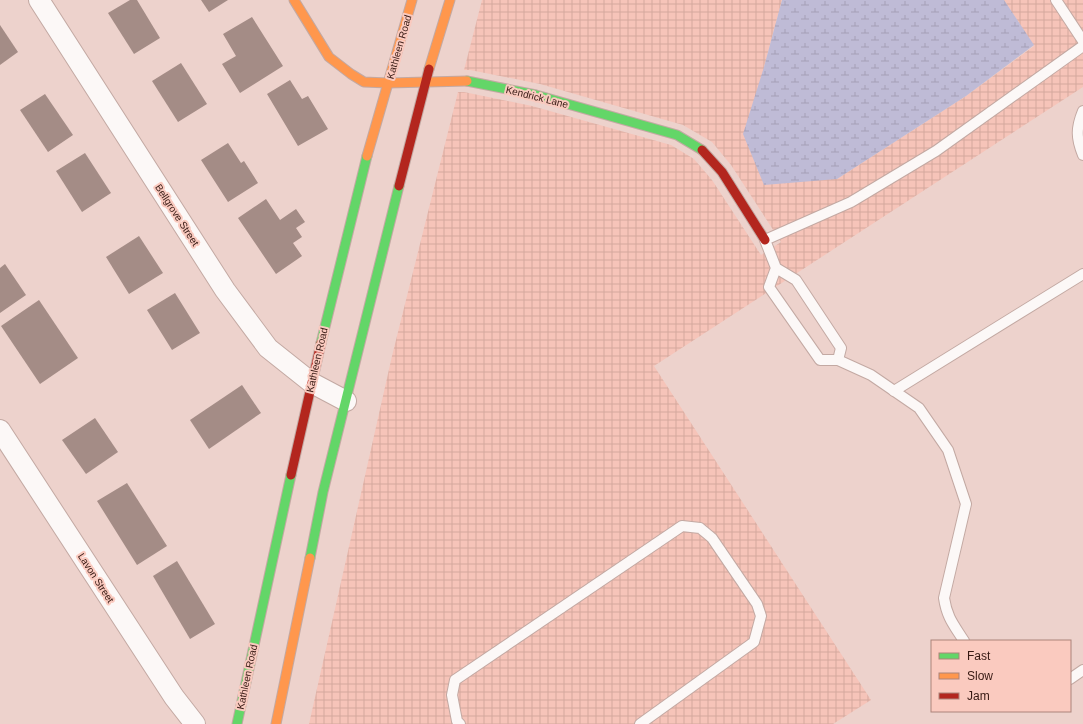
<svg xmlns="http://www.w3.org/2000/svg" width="1083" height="724" font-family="Arial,sans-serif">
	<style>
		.industrial { fill: url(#industrial-grid) }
		.wetland { fill: url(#wetland-marsh) }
		.building { fill: #a48c86 }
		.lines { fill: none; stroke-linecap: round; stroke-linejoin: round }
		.lane-casing { stroke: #c3a9a3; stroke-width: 12 }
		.street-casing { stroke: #c3a9a3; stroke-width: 22 }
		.fast-casing { stroke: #c3a9a3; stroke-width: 11 }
		.slow-casing { stroke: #c3a9a3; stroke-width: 11 }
		.jam-casing { stroke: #c3a9a3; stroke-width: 11 }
		.lane { stroke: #fcf8f7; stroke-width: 10 }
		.street { stroke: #fcf8f7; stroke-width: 20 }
		.fast { stroke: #63d668; stroke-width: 9 }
		.slow { stroke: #ff974d; stroke-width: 9 }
		.jam { stroke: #b3261e; stroke-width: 9 }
		.labels { text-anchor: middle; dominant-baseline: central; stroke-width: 4; stroke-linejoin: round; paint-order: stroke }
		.street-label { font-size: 10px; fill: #361913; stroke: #facabf }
	</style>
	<defs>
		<pattern id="industrial-grid" width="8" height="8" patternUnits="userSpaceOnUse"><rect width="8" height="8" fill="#f6c4b9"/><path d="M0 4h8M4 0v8" fill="none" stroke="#d4a89e"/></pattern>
		<pattern id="wetland-marsh" width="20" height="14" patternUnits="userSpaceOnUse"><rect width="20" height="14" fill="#bfbbd6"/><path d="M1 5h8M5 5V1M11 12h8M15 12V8" fill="none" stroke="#a5a0b7"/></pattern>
	</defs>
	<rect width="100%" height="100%" fill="#edd2cc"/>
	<!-- industrial -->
	<polygon class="industrial" points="482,0 782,0 764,67 837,179 966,96 1034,46 1004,0 1083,0 1083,87 654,366 871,700 833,724 309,724 392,356 458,92 464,92 532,106 671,145 694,159 712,180 761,255 781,242 731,165 712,142 683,125 540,84 470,70 464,70"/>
	<!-- wetland -->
	<polygon class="wetland" points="782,0 1004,0 1034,45 966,96 837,179 764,185 743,134 764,67"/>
	<!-- building -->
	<g class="building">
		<polygon points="130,0 137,0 160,38 134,54 108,13"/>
		<polygon points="201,0 228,0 209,12"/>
		<polygon points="252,17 283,66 240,93 222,64 236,56 223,34"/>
		<polygon points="0,25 18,52 0,65"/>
		<polygon points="181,63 207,104 178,122 152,81"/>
		<polygon points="290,80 302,99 308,96 328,129 298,146 267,94"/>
		<polygon points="45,94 73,135 48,152 20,110"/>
		<polygon points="228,143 241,163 244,161 258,183 228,202 201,160"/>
		<polygon points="85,153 111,193 82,212 56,171"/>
		<polygon points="266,199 280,220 296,209 305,222 296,228 302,237 293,243 302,256 276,274 238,218"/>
		<polygon points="139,236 163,273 129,294 106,257"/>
		<polygon points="5,264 26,295 0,313 0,268"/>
		<polygon points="175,293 200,333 172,350 147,310"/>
		<polygon points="39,300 78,358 40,384 1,326"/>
		<polygon points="242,385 261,413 209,449 190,420"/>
		<polygon points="95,418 118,452 86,474 62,440"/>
		<polygon points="127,483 167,546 137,565 97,501"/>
		<polygon points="177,561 215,624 190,639 153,576"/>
	</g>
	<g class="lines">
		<!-- lane casing -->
		<g class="lane-casing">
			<g id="lane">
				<polyline points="1056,0 1083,41"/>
				<path d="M1083,111C1076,128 1076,138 1083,155"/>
				<polyline points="776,268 769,287 820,360 838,360 841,348 796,280 776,268 765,240 851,202 936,151 1083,46"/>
				<path d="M838,360L871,375L919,408L948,450L966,504L944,598C947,618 954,625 964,641"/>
				<polyline points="894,391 1083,274"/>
				<polyline points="1070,679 1083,670"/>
				<polyline points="460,724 457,721 452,695 455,680 682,526 700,528 712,538 757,604 761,616 754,642 640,724"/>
			</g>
		</g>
		<!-- street casing -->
		<g class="street-casing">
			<g id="street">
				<polyline points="39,0 225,290 268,348 312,383 346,401"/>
				<polyline points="0,430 174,697 195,724"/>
			</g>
		</g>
		<!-- fast casing -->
		<g class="fast-casing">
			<g id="fast">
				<polyline points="467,81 536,95 677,135 702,150"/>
				<polyline points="321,343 367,156"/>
				<polyline points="310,558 323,492 399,186"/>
				<polyline points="237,724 291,475"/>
			</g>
		</g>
		<!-- slow casing -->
		<g class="slow-casing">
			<g id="slow">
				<polyline points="294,0 329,57 351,74 364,82 388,83 467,81"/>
				<polyline points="429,69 450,0"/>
				<polyline points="367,156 412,0"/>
				<polyline points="276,724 310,558"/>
			</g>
		</g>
		<!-- jam casing -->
		<g class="jam-casing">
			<g id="jam">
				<polyline points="702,150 722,172 765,240"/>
				<polyline points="399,186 429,69"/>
				<polyline points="291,475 321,343"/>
			</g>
		</g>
		<!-- lane -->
		<use href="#lane" class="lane"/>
		<!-- street -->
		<use href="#street" class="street"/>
		<!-- fast -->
		<use href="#fast" class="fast"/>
		<!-- slow -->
		<use href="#slow" class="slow"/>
		<!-- jam -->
		<use href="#jam" class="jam"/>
	</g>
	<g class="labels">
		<!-- street labels -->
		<g class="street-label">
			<text transform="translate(399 47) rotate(-74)">Kathleen Road</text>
			<text transform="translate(537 97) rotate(14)">Kendrick Lane</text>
			<text transform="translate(177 215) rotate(57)">Bellgrove Street</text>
			<text transform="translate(317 360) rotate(-77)">Kathleen Road</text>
			<text transform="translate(96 578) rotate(57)">Lavon Street</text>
			<text transform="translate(247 677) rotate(-78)">Kathleen Road</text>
		</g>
	</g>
	<!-- legend -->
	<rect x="931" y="640" width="140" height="72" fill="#facabf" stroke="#ac837a"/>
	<rect x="939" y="653" width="20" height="6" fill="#63d668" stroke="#ac837a"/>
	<text x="967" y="660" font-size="12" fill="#361913">Fast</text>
	<rect x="939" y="673" width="20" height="6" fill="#ff974d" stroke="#ac837a"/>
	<text x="967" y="680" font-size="12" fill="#361913">Slow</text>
	<rect x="939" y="693" width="20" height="6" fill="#b3261e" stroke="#ac837a"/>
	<text x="967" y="700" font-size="12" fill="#361913">Jam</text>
</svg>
